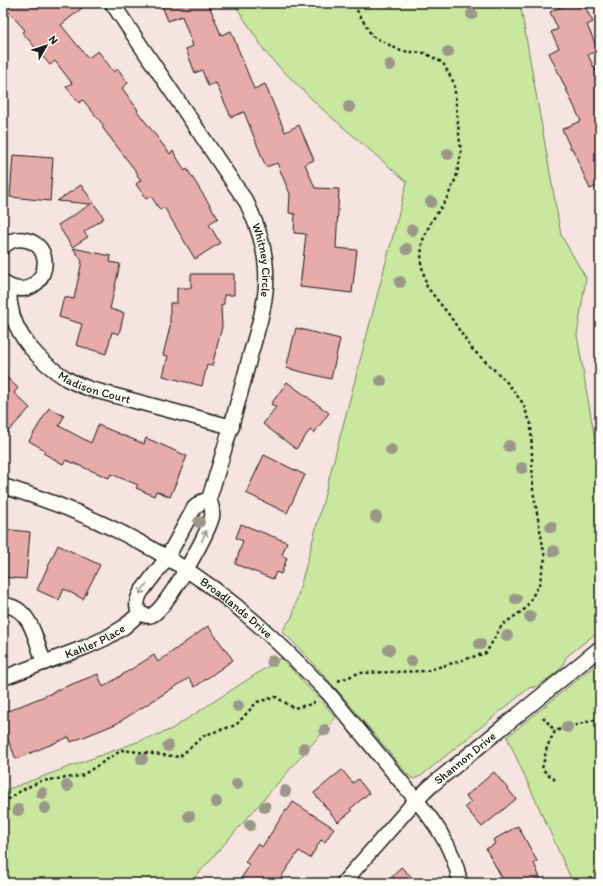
<svg xmlns="http://www.w3.org/2000/svg" width="603" height="886" font-family="Itim,sans-serif">
	<style>
		.green { fill: #c9e79e; stroke: #72825d }
		.building { fill: #e7abaa; stroke: #1c1c1c }
		.lines { fill: none; stroke-linecap: round; stroke-linejoin: round }
		.street-casing { stroke: #1c1c1c; stroke-width: 17 }
		.path { stroke: #1c1c1c; stroke-width: 2.5; stroke-dasharray: 3 3; stroke-linecap: butt }
		.street { stroke: #fdfcf7; stroke-width: 14 }
		.tree { fill: #9b988a }
		.oneway { stroke: #989794 }
		.labels { text-anchor: middle; dominant-baseline: central; stroke-width: 3.5; stroke-linejoin: round; paint-order: stroke }
		.street-label { font-size: 12px; fill: #1c1c1c; stroke: #fdfcf7 }
	</style>
	<rect width="100%" height="100%" fill="#f6e4e0"/>
	<filter id="ink" filterUnits="userSpaceOnUse"><feTurbulence type="fractalNoise" baseFrequency=".025" numOctaves="2"/><feDisplacementMap in="SourceGraphic" scale="8" xChannelSelector="R" yChannelSelector="G"/><feConvolveMatrix kernelMatrix="1 2 1 2 8 2 1 2 1" color-interpolation-filters="sRGB"/></filter>
	<g filter="url(#ink)">
		<!-- green -->
		<g class="green">
			<path d="M234,3H520L561,235L586,278L577,335L600,469V630L566,657L562,667L553,675L538,686L529,688L421,776L413,779L408,775C367,726 328,676 282,631L292,617L310,551L407,182L322,109L276,64L266,53Z"/>
			<polygon points="281,658 336,717 190,883 3,883 3,791 170,730"/>
			<polygon points="600,661 600,883 573,883 507,737"/>
		</g>
		<!-- building -->
		<g class="building">
			<polygon points="3,3 88,3 61,25 88,58 98,51 114,72 118,69 128,83 122,88 138,110 137,111 170,154 173,151 185,171 187,169 218,218 209,224 220,243 195,259 164,207 160,210 151,196 146,199 136,184 141,180 137,175 138,174 102,127 104,126 83,100 79,103 66,87 72,83 55,61 50,65 22,32 25,30 3,6"/>
			<polygon points="161,3 211,3 209,5 221,35 231,31 254,89 265,84 285,132 299,125 314,160 305,164 315,188 339,189 336,248 357,250 352,293 300,287 306,234 294,233 295,214 289,213 290,194 277,163 266,167 244,112 231,117 216,83 208,86 202,70 195,73 186,49 193,46 182,16 168,21"/>
			<polygon points="569,3 583,3 593,22 587,25 598,50 588,55 600,80 600,185 590,189 572,148 571,149 562,129 581,121 549,53 559,48 551,32 558,29 550,12"/>
			<polygon points="13,155 53,158 50,201 10,197"/>
			<polygon points="81,185 104,218 84,232 88,237 72,247 58,225 91,204 57,201"/>
			<polygon points="73,248 111,256 110,262 120,264 110,309 124,313 119,334 112,332 106,354 76,345 82,324 59,317 64,297 74,299 82,261"/>
			<polygon points="191,274 234,274 234,295 224,295 224,304 221,305 222,327 212,366 207,365 202,386 163,376 168,356 163,355 170,327 170,303 177,303 177,288 191,288"/>
			<polygon points="296,328 340,339 331,379 286,368"/>
			<polygon points="3,374 18,388 14,393 30,408 3,437"/>
			<polygon points="287,382 329,413 314,433 310,430 296,449 263,424 276,407 271,404"/>
			<polygon points="49,408 64,416 59,426 91,443 98,425 144,444 146,438 187,456 170,497 156,491 154,496 136,488 138,485 111,474 109,478 66,460 63,464 43,453 45,450 29,441"/>
			<polygon points="264,455 305,475 287,513 246,493"/>
			<polygon points="241,524 287,542 282,555 287,558 281,574 276,572 273,579 235,564 243,541 236,538"/>
			<polygon points="3,529 30,532 26,579 3,577"/>
			<polygon points="58,545 100,565 83,599 64,589 59,600 37,590"/>
			<polygon points="208,626 233,660 195,687 189,678 116,724 71,742 69,737 16,759 3,727 3,713 52,693 52,692 98,674 103,687 154,655 158,662"/>
			<polygon points="342,770 353,783 358,779 369,793 350,809 352,811 338,822 314,793"/>
			<polygon points="494,772 516,799 482,827 465,807 471,802 466,796"/>
			<polygon points="293,802 334,828 325,842 321,840 310,858 299,851 277,883 238,883 250,865 245,862 257,844 262,847 286,810 287,811"/>
			<polygon points="518,826 537,861 534,863 542,883 505,883 486,849 495,844 493,840"/>
			<polygon points="401,867 418,883 387,883"/>
		</g>
		<g class="lines">
			<!-- street casing -->
			<g class="street-casing">
				<g id="street">
					<path id="s1" d="M112,3L247,203C257,225 265,246 266,270C268,299 258,328 250,356C238,404 224,452 209,499C212,506 213,510 212,517C207,535 167,608 152,615C148,617 144,615 140,613C135,606 137,599 141,592L167,558L194,508L201,502L209,499"/>
					<path d="M3,247C10,240 17,238 26,240C62,248 41,308 4,283"/>
					<path id="s2" d="M10,287C10,292 9,298 10,303C14,336 40,362 67,379C74,383 82,386 90,389L232,427"/>
					<path id="s3" d="M3,486C95,514 183,558 255,622C280,644 304,668 327,692C334,699 340,708 347,716C361,733 375,750 389,767C417,802 453,837 460,883"/>
					<path d="M3,605C31,606 36,641 44,663"/>
					<path id="s4" d="M3,678L86,647L106,638L124,627L140,613"/>
					<path id="s5" d="M343,883L416,800L432,785L600,648"/>
				</g>
			</g>
			<!-- path -->
			<g class="path">
				<polyline points="338,681 359,673 426,671 486,653 502,625 525,609 539,585 545,558 533,490 531,424 522,402 505,380 471,348 450,316 427,287 421,263 422,242 431,222 446,200 456,178 461,154 454,83 443,63 425,53 401,51 372,36 355,7 350,3"/>
				<polyline points="543,717 555,731"/>
				<polyline points="555,780 542,769 547,747 555,731 594,720 600,721"/>
				<polyline points="3,803 22,790 41,781 81,776 122,750 179,757 205,735 236,725 257,702 276,697 294,708 312,704 316,700"/>
			</g>
			<!-- street -->
			<use href="#street" class="street"/>
		</g>
		<!-- trees -->
		<g class="tree">
			<circle cx="472" cy="14" r="6"/>
			<circle cx="448" cy="52" r="6"/>
			<circle cx="390" cy="65" r="6"/>
			<circle cx="349" cy="107" r="6"/>
			<circle cx="448" cy="154" r="6"/>
			<circle cx="431" cy="202" r="6"/>
			<circle cx="412" cy="230" r="6"/>
			<circle cx="407" cy="249" r="6"/>
			<circle cx="400" cy="282" r="6"/>
			<circle cx="381" cy="381" r="6"/>
			<circle cx="509" cy="446" r="6"/>
			<circle cx="391" cy="450" r="6"/>
			<circle cx="522" cy="468" r="6"/>
			<circle cx="376" cy="517" r="6"/>
			<circle cx="199" cy="522" r="6"/>
			<circle cx="551" cy="527" r="6"/>
			<circle cx="554" cy="551" r="6"/>
			<circle cx="516" cy="599" r="6"/>
			<circle cx="530" cy="617" r="6"/>
			<circle cx="507" cy="636" r="6"/>
			<circle cx="480" cy="644" r="6"/>
			<circle cx="389" cy="650" r="6"/>
			<circle cx="272" cy="661" r="6"/>
			<circle cx="411" cy="661" r="6"/>
			<circle cx="238" cy="706" r="6"/>
			<circle cx="567" cy="727" r="6"/>
			<circle cx="325" cy="730" r="6"/>
			<circle cx="168" cy="746" r="6"/>
			<circle cx="304" cy="748" r="6"/>
			<circle cx="142" cy="759" r="6"/>
			<circle cx="237" cy="784" r="6"/>
			<circle cx="67" cy="786" r="6"/>
			<circle cx="285" cy="791" r="6"/>
			<circle cx="42" cy="793" r="6"/>
			<circle cx="216" cy="802" r="6"/>
			<circle cx="265" cy="807" r="6"/>
			<circle cx="45" cy="808" r="6"/>
			<circle cx="18" cy="810" r="6"/>
			<circle cx="189" cy="816" r="6"/>
			<circle cx="250" cy="825" r="6"/>
		</g>
		<!-- one-way arrows -->
		<defs><path id="oneway-shaft" d="M-6 0H5M1.5-3L5.5 0L1.5 3" fill="none" stroke-width="1.6" stroke-linecap="round" stroke-linejoin="round"/></defs>
		<g class="oneway">
			<use href="#oneway-shaft" transform="translate(204 536) rotate(-66)"/>
			<use href="#oneway-shaft" transform="translate(143 589) rotate(124)"/>
		</g>
	</g>
	<g class="labels">
		<!-- street labels -->
		<g class="street-label">
			<text stroke="none"><textPath href="#s1" startOffset="301">Whitney Circle</textPath></text>
			<text stroke="none"><textPath href="#s2" startOffset="143">Madison Court</textPath></text>
			<text stroke="none"><textPath href="#s3" startOffset="265">Broadlands Drive</textPath></text>
			<text stroke="none"><textPath href="#s4" startOffset="99">Kahler Place</textPath></text>
			<text stroke="none"><textPath href="#s5" startOffset="175">Shannon Drive</textPath></text>
		</g>
	</g>
	<!-- margin -->
	<rect width="603" height="886" fill="none" stroke="#fdfcf7" stroke-width="16"/>
	<rect x="8" y="8" width="587" height="870" fill="none" stroke="#1c1c1c" stroke-width="1.5" filter="url(#ink)"/>
	<!-- north arrow -->
	<g transform="translate(46 46) rotate(51)" stroke="#fdfcf7" stroke-width="3" paint-order="stroke">
	<path d="M0-3L7 15L0 10L-7 15Z" fill="#1c1c1c"/>
	<text y="-6" font-size="11" font-weight="bold" text-anchor="middle" fill="#1c1c1c">N</text>
	</g>
</svg>
